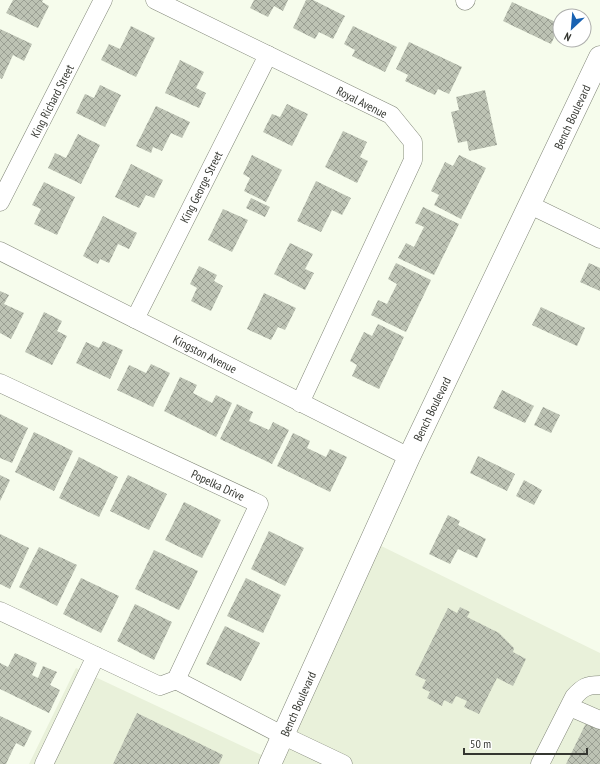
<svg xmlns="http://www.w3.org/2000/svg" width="600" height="764" font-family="'PT Sans Narrow',sans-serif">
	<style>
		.built { fill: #e9f1da }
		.building { fill: url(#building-cross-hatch) }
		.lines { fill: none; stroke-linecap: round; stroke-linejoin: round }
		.minor-casing { stroke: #828779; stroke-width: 19 }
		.major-casing { stroke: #828779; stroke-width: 23 }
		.minor { stroke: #fff; stroke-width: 18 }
		.major { stroke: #fff; stroke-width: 22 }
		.labels { text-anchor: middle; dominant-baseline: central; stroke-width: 3.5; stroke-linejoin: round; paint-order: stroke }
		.street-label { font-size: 12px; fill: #353731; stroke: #fff }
	</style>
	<defs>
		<pattern id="building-cross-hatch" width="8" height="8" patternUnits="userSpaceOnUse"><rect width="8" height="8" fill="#bdc3b4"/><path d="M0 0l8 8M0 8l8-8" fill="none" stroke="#9a9f93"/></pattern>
	</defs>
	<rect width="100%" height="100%" fill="#f6fcec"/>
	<!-- built -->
	<polygon class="built" points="371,541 600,653 600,764 29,764 76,668 272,760"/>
	<!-- building -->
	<g class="building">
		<polygon points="13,0 43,0 42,2 49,6 38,28 6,13"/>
		<polygon points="254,0 288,0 283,11 274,6 268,17 250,8"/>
		<polygon points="306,0 313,0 345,16 333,39 319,32 315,39 293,28"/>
		<polygon points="512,2 560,24 551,44 503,21"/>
		<polygon points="131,26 155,38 136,77 101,60 109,44 120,49"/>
		<polygon points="353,26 397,47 385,72 352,56 355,50 344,44"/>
		<polygon points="0,29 32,44 24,61 13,55 2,79 0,78"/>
		<polygon points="409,42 462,67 449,94 438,89 435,95 405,81 408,75 396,69"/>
		<polygon points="180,60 204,72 196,88 206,93 199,108 165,93"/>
		<polygon points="100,85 121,95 105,127 76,113 85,94 94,98"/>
		<polygon points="485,90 497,145 469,151 467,141 458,143 451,112 459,110 456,97"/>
		<polygon points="287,104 308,114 292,146 263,132 272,114 280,117"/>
		<polygon points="156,106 190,122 182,138 171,133 162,151 153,147 151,153 136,146"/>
		<polygon points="343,131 367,142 360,157 368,161 357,183 325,167"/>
		<polygon points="78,134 100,145 81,184 48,168 55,153 66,158"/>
		<polygon points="252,155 282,170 266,202 244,191 250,178 243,174"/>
		<polygon points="459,155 486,168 461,219 434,205 439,195 431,191 445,162 453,166"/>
		<polygon points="131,164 163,180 154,198 146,195 139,208 115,197"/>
		<polygon points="316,181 351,198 342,215 332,210 321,232 297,221"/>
		<polygon points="44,182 75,197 57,235 34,224 41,209 32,205"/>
		<polygon points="251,198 270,207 265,217 246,208"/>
		<polygon points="423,207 459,224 434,275 398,258 406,243 414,247 424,227 415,223"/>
		<polygon points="223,209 248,220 232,252 208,240"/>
		<polygon points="103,216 137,233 129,249 118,244 109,263 100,259 98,264 83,256"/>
		<polygon points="290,243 313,254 305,269 314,273 305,290 274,274"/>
		<polygon points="396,263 431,280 406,332 371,315 378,300 387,304 397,284 388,279"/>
		<polygon points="589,263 600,268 600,291 580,282"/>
		<polygon points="199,266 217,275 214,281 223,286 211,311 191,301 197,288 190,284"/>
		<polygon points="0,291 9,295 4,304 24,313 11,339 0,333"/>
		<polygon points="264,293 296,308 285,330 278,327 271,340 247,329"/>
		<polygon points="541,307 585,328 577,346 532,325"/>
		<polygon points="44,312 62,321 57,331 67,336 52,365 25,352"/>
		<polygon points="378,324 404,337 379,389 352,376 357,365 350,361 364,332 372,336"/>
		<polygon points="103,341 123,350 110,379 76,363 86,342 99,348"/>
		<polygon points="151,364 170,373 153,407 117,390 129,365 146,373"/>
		<polygon points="180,377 197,385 193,393 212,403 216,395 232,403 216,437 164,411"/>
		<polygon points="502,390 534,406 525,423 493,408"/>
		<polygon points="237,404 253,412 249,421 269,430 273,422 289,430 272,464 220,439"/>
		<polygon points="543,407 560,415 551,433 534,425"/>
		<polygon points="0,414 28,428 12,463 0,458"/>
		<polygon points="34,432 73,451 54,491 15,472"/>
		<polygon points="293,433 310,441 307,448 326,457 330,449 347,457 330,492 277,466"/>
		<polygon points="478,456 515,474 507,491 470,473"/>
		<polygon points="79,457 118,477 99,517 59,498"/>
		<polygon points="0,475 10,480 0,501"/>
		<polygon points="128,475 167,494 149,530 110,511"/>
		<polygon points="524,480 542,490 534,505 516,496"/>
		<polygon points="184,502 221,520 202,558 165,540"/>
		<polygon points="448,515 460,521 458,525 486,539 477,558 458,549 450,564 429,554"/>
		<polygon points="269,531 304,548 285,586 251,569"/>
		<polygon points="0,534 29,548 10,589 0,584"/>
		<polygon points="39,547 77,565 57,606 19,587"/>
		<polygon points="154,550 198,571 179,610 135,589"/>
		<polygon points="81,578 119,596 101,633 63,614"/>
		<polygon points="246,578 281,595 263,633 227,616"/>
		<polygon points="135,604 172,622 154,660 117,641"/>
		<polygon points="460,607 470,612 467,617 499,633 514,648 513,652 526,659 513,686 497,678 479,714 464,707 467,701 456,696 452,704 444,700 442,706 427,698 430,692 422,688 426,680 415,675 448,608 457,613"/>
		<polygon points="225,626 260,643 241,681 206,664"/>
		<polygon points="15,653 37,663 32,675 38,678 43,666 57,672 50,685 60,690 49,713 0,689 0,663 8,667"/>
		<polygon points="137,713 223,755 219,764 113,764"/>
		<polygon points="0,716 32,731 24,747 16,743 6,764 0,764"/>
		<polygon points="588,719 600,725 600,764 566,764"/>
	</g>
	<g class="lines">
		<!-- minor casing -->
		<g class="minor-casing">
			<g id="minor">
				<polyline points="155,0 391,115 413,142 413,160 300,403"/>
				<polyline points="465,1 466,0"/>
				<polyline points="0,202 103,0"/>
				<polyline points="530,205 600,239"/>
				<polyline points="0,251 409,457"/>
				<polyline points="135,319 268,55"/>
				<polyline points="0,383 259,504 176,680 160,686 0,611"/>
				<polyline points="176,680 284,736 343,764"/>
				<polyline points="570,707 600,720"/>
				<polyline points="44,764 96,656"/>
				<path d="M540,764L574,697C583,687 587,685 600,685"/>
			</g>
		</g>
		<!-- major casing -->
		<g class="major-casing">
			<polyline id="major" points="270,764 409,457 600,57"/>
		</g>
		<!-- minor -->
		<use href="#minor" class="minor"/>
		<!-- major -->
		<use href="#major" class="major"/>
	</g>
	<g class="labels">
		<!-- street labels -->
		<g class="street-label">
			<text transform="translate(52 101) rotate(-63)">King Richard Street</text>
			<text transform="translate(362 102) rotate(27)">Royal Avenue</text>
			<text transform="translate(572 117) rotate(-65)">Bench Boulevard</text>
			<text transform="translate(201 187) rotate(-63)">King George Street</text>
			<text transform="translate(205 354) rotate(27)">Kingston Avenue</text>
			<text transform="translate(432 409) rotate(-64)">Bench Boulevard</text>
			<text transform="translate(218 485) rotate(25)">Popelka Drive</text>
			<text transform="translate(298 704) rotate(-66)">Bench Boulevard</text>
		</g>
	</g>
	<!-- north arrow -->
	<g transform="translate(572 28) rotate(206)"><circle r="19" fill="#ffffff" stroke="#aeafad"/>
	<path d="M0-3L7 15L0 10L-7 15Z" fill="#1962b2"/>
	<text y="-6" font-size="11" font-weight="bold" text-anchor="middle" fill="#353731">N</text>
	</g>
	<!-- scale -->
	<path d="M464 748v6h123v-6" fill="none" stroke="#353731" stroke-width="2"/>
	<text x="470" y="748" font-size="12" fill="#353731" stroke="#ffffff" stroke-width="3" paint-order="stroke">50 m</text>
</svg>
